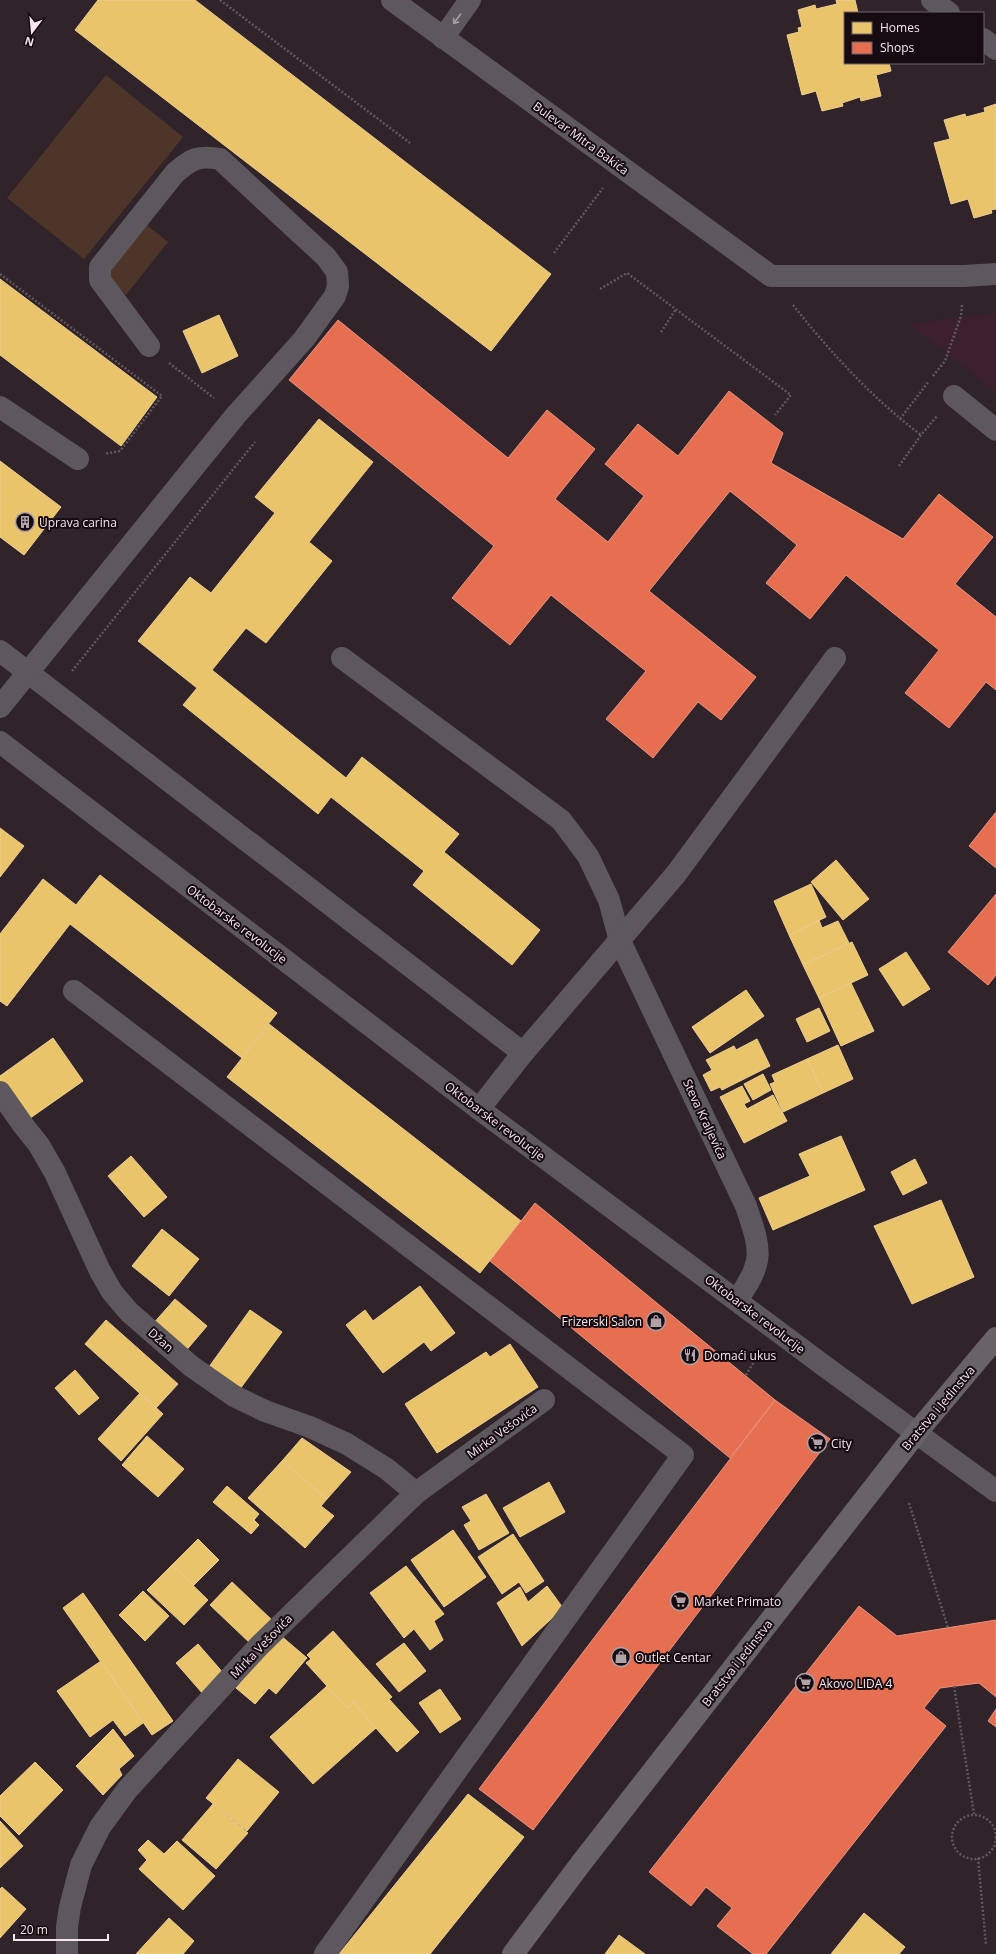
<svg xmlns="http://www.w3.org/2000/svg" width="996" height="1954" font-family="'Open Sans',sans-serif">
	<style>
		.built { fill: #3d202e }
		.green { fill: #4d3629 }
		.homes { fill: #e9c46a; stroke: #edce91 }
		.shops { fill: #e76f51; stroke: #ec9380 }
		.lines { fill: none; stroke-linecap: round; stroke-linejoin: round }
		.path { stroke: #5f595d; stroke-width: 2.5; stroke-dasharray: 2 2; stroke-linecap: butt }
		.minor { stroke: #5d585d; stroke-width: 22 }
		.major { stroke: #676367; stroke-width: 22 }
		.oneway { stroke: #aa9fa5 }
		.labels { text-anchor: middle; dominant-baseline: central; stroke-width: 4; stroke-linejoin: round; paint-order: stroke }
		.street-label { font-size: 12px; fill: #f7e6ed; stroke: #160b10 }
		.poi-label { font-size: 12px; fill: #f7e6ed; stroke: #160b10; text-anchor: start }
	</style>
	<rect width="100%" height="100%" fill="#302329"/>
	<!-- built -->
	<polygon class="built" points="996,313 996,391 909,324"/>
	<!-- green -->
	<g class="green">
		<polygon points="106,75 183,137 84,259 7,198"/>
		<polygon points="132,213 168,242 126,295 90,267"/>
	</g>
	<!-- homes -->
	<g class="homes">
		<polygon points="98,0 195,0 551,274 491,351 75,30"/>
		<polygon points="836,0 855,0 858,13 861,13 845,13 845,63 889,63 891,71 876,75 881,96 861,101 860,97 842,103 843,106 822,111 816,91 802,95 787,35 799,32 798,28 802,27 798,10 815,5 816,9 837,4"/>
		<polygon points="996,104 996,209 991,210 992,213 974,218 968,199 951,204 934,143 950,139 944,120 965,114 966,117 985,112 984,108"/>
		<polygon points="0,279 157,397 121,446 0,355"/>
		<polygon points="219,315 238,356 202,373 183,331"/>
		<polygon points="319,419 373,462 309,542 332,561 266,643 246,628 212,670 346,778 362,757 459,834 444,852 540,930 512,965 413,885 424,871 331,797 318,814 183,705 197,688 138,641 190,577 211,593 275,513 255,497"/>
		<polygon points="0,461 61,507 24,555 0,537"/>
		<polygon points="0,828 24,846 0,877"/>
		<polygon points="836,860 869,899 843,920 811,882"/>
		<polygon points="100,875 277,1013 242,1058 70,924 7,1006 0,1001 0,934 43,879 76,905"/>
		<polygon points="811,884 826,917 789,935 774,901"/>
		<polygon points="819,920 822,928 838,921 849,943 803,965 789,935"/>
		<polygon points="852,942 868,975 819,998 803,965"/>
		<polygon points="906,952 930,989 903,1006 879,969"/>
		<polygon points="851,983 874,1031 841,1046 819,998"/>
		<polygon points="746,990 764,1016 710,1053 692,1027"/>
		<polygon points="819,1008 830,1031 807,1042 796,1019"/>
		<polygon points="269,1024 521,1221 480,1273 227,1077"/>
		<polygon points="53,1038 83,1081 26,1121 0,1084 0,1076"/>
		<polygon points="757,1039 770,1066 722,1090 720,1087 711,1091 703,1075 712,1070 706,1060 734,1046 736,1050"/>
		<polygon points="838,1045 853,1079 823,1093 807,1059"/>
		<polygon points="807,1059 823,1093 783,1112 770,1084 775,1082 772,1075"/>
		<polygon points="763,1074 771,1090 753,1100 744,1084"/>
		<polygon points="742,1086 750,1101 744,1104 747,1109 773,1095 787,1121 744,1143 720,1097"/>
		<polygon points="841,1136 865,1190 773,1230 759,1198 810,1176 799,1154"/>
		<polygon points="131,1156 167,1197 144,1217 108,1176"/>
		<polygon points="915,1159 927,1183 903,1195 891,1172"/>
		<polygon points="941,1200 974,1277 912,1304 874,1226"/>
		<polygon points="162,1229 199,1259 169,1296 132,1266"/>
		<polygon points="420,1286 455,1333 431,1351 424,1342 383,1373 346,1325 365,1310 373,1321"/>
		<polygon points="175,1299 207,1326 184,1353 152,1325"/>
		<polygon points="250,1310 282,1332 237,1393 206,1371"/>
		<polygon points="106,1320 178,1384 156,1408 85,1344"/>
		<polygon points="510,1344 538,1387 437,1453 405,1404 486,1352 490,1357"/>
		<polygon points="75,1370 99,1398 79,1415 55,1388"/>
		<polygon points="140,1393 163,1414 121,1461 98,1439"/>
		<polygon points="147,1436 184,1469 158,1497 122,1465"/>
		<polygon points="302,1438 351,1472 327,1499 282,1461"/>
		<polygon points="282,1461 327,1499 321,1506 334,1516 305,1548 248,1498"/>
		<polygon points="549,1482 565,1512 520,1537 503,1508"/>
		<polygon points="227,1486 259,1514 254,1520 259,1525 251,1534 213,1502"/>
		<polygon points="486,1494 509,1533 479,1550 464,1525 471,1521 462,1507"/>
		<polygon points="453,1530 486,1577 444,1607 411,1560"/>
		<polygon points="513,1534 544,1581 526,1593 519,1582 502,1594 478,1557"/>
		<polygon points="198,1539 219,1560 193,1586 172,1565"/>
		<polygon points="172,1565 208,1600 184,1625 147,1590"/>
		<polygon points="406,1566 444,1614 434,1621 443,1640 430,1650 414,1629 404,1638 370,1593"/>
		<polygon points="232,1582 273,1621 251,1644 210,1605"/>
		<polygon points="547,1586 563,1608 522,1646 497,1603 520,1587 528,1602"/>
		<polygon points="143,1591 169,1616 145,1641 119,1615"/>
		<polygon points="83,1593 173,1721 152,1735 63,1608"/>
		<polygon points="333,1631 392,1697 389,1699 419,1732 397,1752 353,1702 347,1708 306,1663 311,1659 307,1655"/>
		<polygon points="280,1635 307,1658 276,1694 269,1688 255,1704 236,1688"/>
		<polygon points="404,1643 426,1671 399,1692 376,1664"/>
		<polygon points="198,1644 225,1675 203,1694 176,1663"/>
		<polygon points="101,1661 143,1723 125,1736 113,1720 90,1737 57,1691"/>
		<polygon points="327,1686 347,1708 353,1702 376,1728 313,1784 270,1737"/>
		<polygon points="440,1689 461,1719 440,1733 419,1703"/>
		<polygon points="113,1729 134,1756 119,1769 122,1775 103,1795 76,1766"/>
		<polygon points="238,1759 279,1792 247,1831 206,1798"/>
		<polygon points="35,1762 63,1790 19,1835 0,1816 0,1796"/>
		<polygon points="468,1794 524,1837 430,1954 339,1954"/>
		<polygon points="213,1804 248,1833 216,1869 182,1840"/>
		<polygon points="0,1821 23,1846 0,1868"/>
		<polygon points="148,1840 164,1854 177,1841 215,1876 183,1910 139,1869 147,1860 138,1850"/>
		<polygon points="2,1887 26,1909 0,1938 0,1889"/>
		<polygon points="864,1913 905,1947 899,1954 831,1954"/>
		<polygon points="169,1918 194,1941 183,1954 136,1954"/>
		<polygon points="619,1935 645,1954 605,1954"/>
	</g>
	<!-- shops -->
	<g class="shops">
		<polygon points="338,320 508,458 547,410 595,449 555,499 608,542 644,496 605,464 638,424 678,456 729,391 783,433 771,463 903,539 939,494 993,537 955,584 996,617 996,690 986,682 949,728 905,693 939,650 846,575 810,619 766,583 797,545 730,491 649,591 756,677 721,720 698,702 653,758 606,719 646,671 551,595 510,645 452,598 494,546 289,380"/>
		<polygon points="996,812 996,868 969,846"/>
		<polygon points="996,894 996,975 988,985 948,952"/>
		<polygon points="535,1203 775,1400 730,1458 490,1261"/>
		<polygon points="775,1400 830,1439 533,1830 479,1789"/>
		<polygon points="859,1606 897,1636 996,1620 996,1697 979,1683 940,1688 924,1708 946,1726 766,1954 753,1954 717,1926 732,1908 706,1887 691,1906 649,1872"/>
		<polygon points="996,1709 996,1727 988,1721"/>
	</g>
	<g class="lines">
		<!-- path -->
		<g class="path">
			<polyline points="220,0 410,143"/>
			<polyline points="554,253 603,188"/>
			<polyline points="0,274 162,396 120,451 104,454"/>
			<polyline points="600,289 627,273 791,395 775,415"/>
			<path d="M793,305C831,353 872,398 921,435"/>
			<polyline points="661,332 676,309"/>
			<polyline points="169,363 214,398"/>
			<polyline points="933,376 945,361 961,316 962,304"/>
			<polyline points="900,419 929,381"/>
			<polyline points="899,466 921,435 937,416"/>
			<polyline points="72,671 255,442"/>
			<polyline points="746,1375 757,1357"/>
			<polyline points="909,1503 948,1628"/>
			<polyline points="954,1686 974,1814"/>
			<circle cx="974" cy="1837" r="22"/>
			<polyline points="978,1858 986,1945"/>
		</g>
		<!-- minor -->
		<g class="minor">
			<polyline points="392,0 771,276 964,276 996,274"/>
			<polyline points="932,0 949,13"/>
			<polyline points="443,38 470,0"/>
			<polyline points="983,39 996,49"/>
			<polyline points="954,396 996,430"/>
			<polyline points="0,407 78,459"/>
			<polyline points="0,651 523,1053"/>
			<path d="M342,658L561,820L588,856L609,900L620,941L746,1206C761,1251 765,1260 737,1300"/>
			<path d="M0,707L236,415L304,339L335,296L338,286L337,272L326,257L220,159C198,155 191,159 175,173L100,267V280L149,346"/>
			<polyline points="0,742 479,1109 827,1368 996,1491"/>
			<polyline points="74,991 683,1455 325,1954"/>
			<polyline points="0,1092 23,1125 39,1145 55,1173 100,1271 112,1292 129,1312 191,1366 234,1396 265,1411 310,1427 347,1444 387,1469 416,1493"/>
			<polyline points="479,1109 523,1053 676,874 835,658"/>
			<polyline points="67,1954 67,1927 70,1907 81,1865 100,1827 127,1790 259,1646 416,1493 544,1400"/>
		</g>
		<!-- major -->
		<polyline class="major" points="513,1954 582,1862 917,1432 996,1338"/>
	</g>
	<!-- one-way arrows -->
	<defs><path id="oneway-shaft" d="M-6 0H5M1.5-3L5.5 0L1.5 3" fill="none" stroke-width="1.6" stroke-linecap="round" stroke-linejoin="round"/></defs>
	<use class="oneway" href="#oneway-shaft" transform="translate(457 19) rotate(126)"/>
	<!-- icons -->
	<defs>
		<g id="building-ring" transform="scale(1)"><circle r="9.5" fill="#160b10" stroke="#b1a2a8" stroke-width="1.5"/><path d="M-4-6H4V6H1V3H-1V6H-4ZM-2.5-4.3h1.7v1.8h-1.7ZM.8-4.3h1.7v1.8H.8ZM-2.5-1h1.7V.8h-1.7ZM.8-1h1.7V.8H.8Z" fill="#b1a2a8"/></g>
		<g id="shop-ring" transform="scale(1)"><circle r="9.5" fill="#160b10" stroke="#b1a2a8" stroke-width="1.5"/><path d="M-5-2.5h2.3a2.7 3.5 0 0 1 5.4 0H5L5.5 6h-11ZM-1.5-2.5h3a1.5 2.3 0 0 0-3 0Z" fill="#b1a2a8"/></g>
		<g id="restaurant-ring" transform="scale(1)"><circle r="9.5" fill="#160b10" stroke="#b1a2a8" stroke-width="1.5"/><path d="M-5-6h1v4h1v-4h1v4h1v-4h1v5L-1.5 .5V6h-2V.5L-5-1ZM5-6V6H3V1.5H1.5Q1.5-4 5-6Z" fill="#b1a2a8"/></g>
		<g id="supermarket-ring" transform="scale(1)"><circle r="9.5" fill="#160b10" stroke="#b1a2a8" stroke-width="1.5"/><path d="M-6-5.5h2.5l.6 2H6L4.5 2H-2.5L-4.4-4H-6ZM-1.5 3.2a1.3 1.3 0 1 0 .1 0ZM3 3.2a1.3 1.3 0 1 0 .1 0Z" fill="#b1a2a8"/></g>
	</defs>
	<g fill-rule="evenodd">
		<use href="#building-ring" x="25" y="522"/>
		<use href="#shop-ring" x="656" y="1321"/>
		<use href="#restaurant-ring" x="690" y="1355"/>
		<use href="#supermarket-ring" x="817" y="1443"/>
		<use href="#supermarket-ring" x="680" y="1601"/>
		<use href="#shop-ring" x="621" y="1657"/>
		<use href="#supermarket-ring" x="805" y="1683"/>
	</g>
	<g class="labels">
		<!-- street labels -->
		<g class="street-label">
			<text transform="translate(581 138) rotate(36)">Bulevar Mitra Bakića</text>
			<text transform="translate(237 924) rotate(37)">Oktobarske revolucije</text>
			<text transform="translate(705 1119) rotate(65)">Steva Kraljevića</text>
			<text transform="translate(495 1121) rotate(37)">Oktobarske revolucije</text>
			<text transform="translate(755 1314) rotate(37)">Oktobarske revolucije</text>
			<text transform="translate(161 1340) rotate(41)">Džan</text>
			<text transform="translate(938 1408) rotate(-50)">Bratstva i Jedinstva</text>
			<text transform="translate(502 1431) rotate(-36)">Mirka Vešovića</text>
			<text transform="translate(261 1646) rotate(-46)">Mirka Vešovića</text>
			<text transform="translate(737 1663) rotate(-52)">Bratstva i Jedinstva</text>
		</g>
		<!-- poi labels -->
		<g class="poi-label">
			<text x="39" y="522">Uprava carina</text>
			<text x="642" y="1321" text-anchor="end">Frizerski Salon</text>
			<text x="704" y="1355">Domaći ukus</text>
			<text x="831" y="1443">City</text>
			<text x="694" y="1601">Market Primato</text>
			<text x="635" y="1657">Outlet Centar</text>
			<text x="819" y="1683">Akovo LIDA 4</text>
		</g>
	</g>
	<!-- legend -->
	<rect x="844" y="12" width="140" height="52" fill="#160b10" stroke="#706368"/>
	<rect x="852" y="22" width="20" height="12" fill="#e9c46a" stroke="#706368"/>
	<text x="880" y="32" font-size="12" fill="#f7e6ed">Homes</text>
	<rect x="852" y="42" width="20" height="12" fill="#e76f51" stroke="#706368"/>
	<text x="880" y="52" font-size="12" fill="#f7e6ed">Shops</text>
	<!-- north arrow -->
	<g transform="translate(32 32) rotate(196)" stroke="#160b10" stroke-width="3" paint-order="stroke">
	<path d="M0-3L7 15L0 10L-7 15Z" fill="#f7e6ed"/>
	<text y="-6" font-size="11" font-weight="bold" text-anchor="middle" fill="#f7e6ed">N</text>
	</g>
	<!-- scale -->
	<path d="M14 1934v6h94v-6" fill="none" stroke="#f7e6ed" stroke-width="2"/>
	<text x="20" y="1934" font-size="12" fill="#f7e6ed" stroke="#160b10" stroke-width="3" paint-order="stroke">20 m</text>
</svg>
